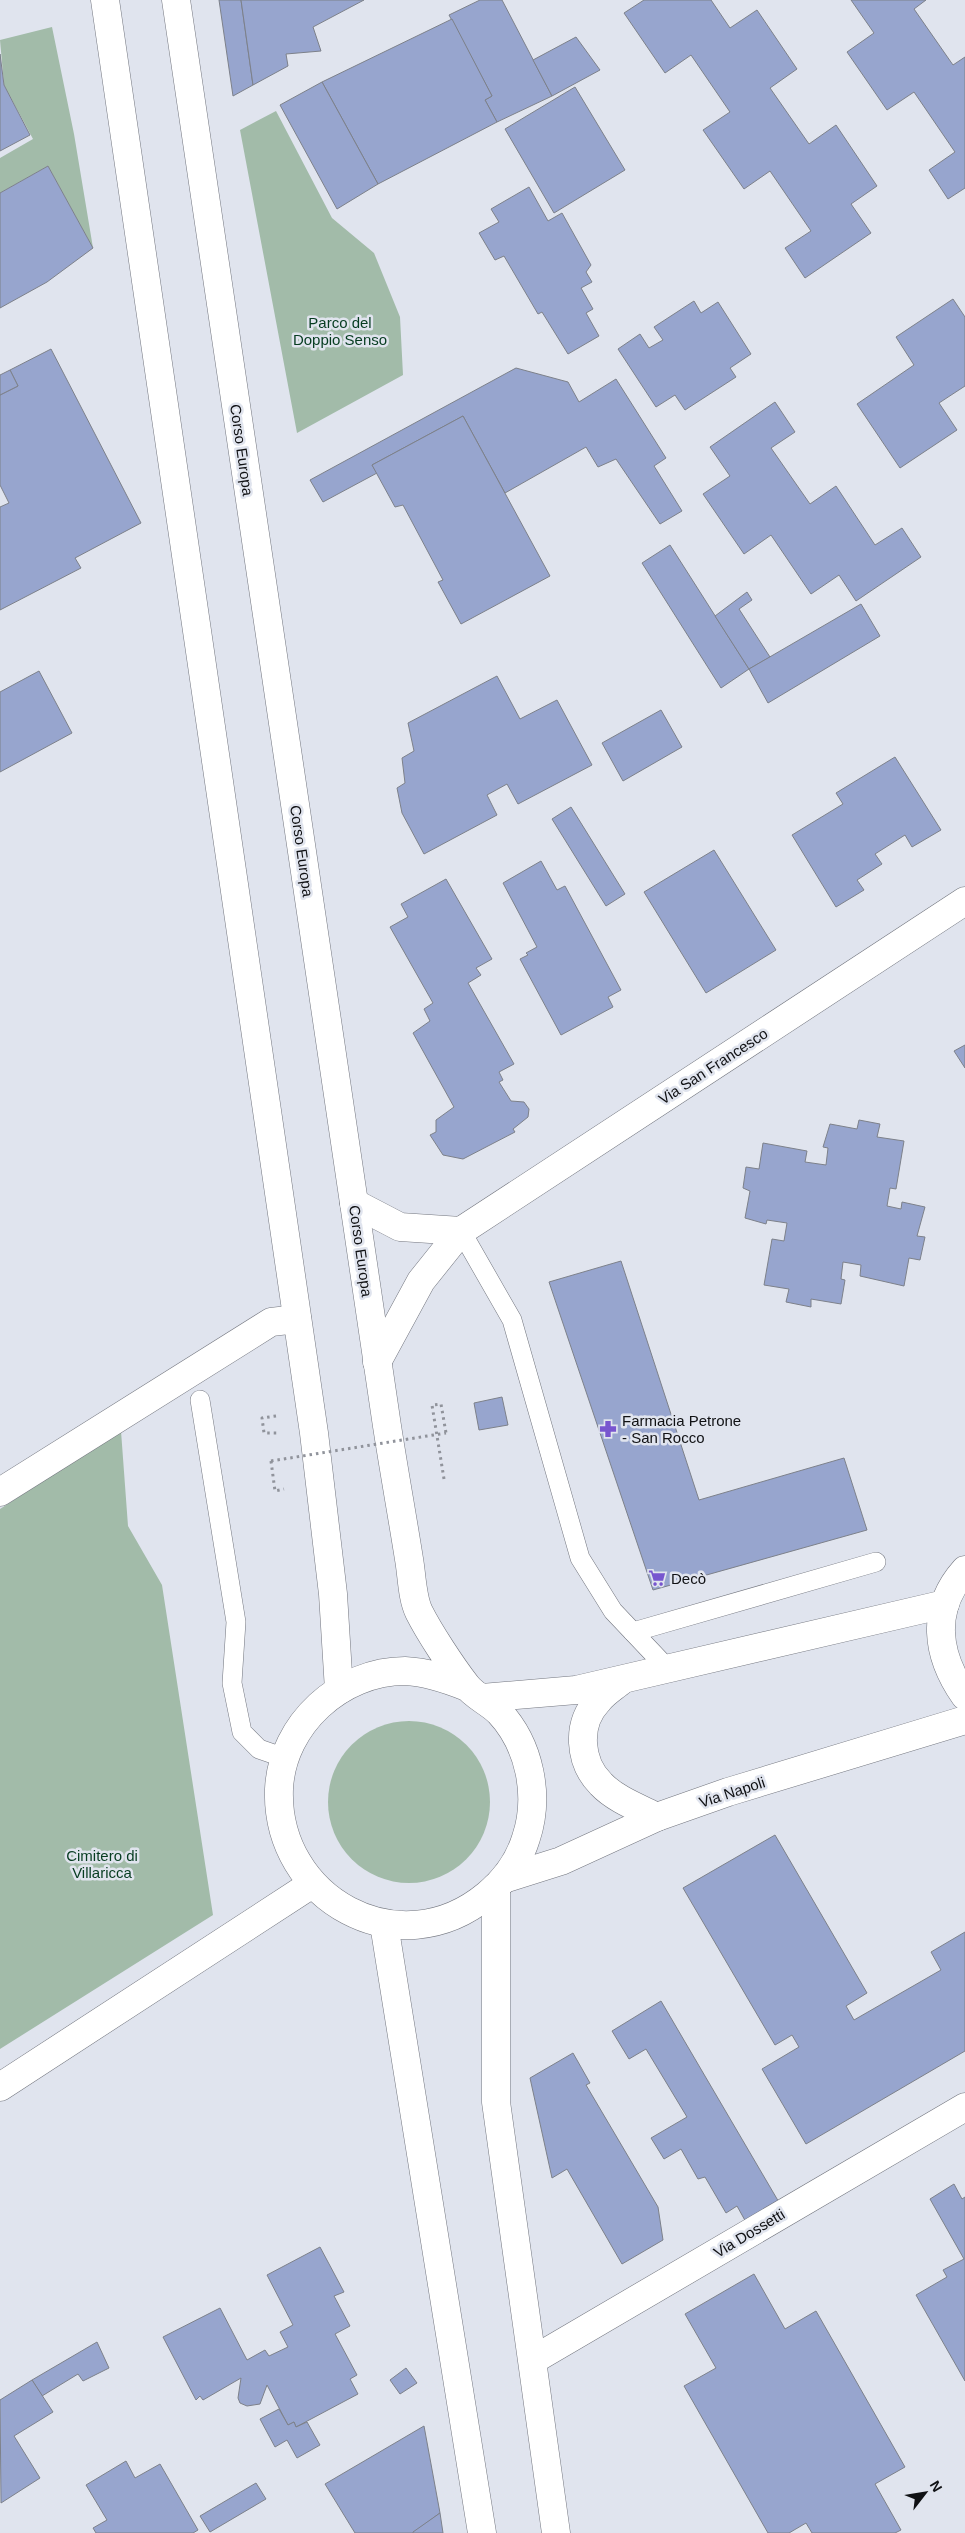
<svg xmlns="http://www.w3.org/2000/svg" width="965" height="2533" font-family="Arial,sans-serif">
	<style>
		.green { fill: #a2bba9 }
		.building { fill: #97a5ce; stroke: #7d818a }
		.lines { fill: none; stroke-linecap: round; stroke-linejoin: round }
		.service-casing { stroke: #73767f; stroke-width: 20 }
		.minor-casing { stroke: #73767f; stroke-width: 29 }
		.primary-casing { stroke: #73767f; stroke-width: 29 }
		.path { stroke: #90939b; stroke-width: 3; stroke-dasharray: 2.5 4; stroke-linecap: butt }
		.service { stroke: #fff; stroke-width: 19 }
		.minor { stroke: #fff; stroke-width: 28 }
		.primary { stroke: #fff; stroke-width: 28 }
		.path-bridge { stroke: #90939b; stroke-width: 3; stroke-dasharray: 2.5 4; stroke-linecap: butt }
		.labels { text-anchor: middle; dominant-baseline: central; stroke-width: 5; stroke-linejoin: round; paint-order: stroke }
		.park-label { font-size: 15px; fill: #063c20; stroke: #e0e4ee }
		.street-label { font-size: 15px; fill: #101114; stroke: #e0e4ee }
		.poi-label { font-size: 15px; fill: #101114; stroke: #e0e4ee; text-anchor: start }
	</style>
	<rect width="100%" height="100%" fill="#e0e4ee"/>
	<!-- green -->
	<g class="green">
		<polygon points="52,27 74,134 93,248 48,166 0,193 0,158 33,139 4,85 0,40"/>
		<polygon points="276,111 332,218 374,253 400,317 403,375 297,433 240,130"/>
		<polygon points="121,1431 128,1526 162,1585 213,1915 0,2049 0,1509"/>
		<circle cx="409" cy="1802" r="81"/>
	</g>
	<!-- building -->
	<g class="building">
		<polygon points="219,0 241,0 253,85 233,96"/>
		<polygon points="241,0 364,0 313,27 321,51 286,54 288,66 253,85"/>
		<polygon points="480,0 502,0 552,96 497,122 485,100 492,96 449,15"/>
		<polygon points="644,0 711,0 730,28 757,10 797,69 770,88 809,144 836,125 877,186 851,204 871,233 805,278 785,248 811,231 770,171 744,189 703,130 730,112 691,55 665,73 624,13"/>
		<polygon points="851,0 926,0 914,9 953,65 965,57 965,188 948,199 929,170 955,152 914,92 887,110 847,52 874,33"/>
		<polygon points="452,19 492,96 485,100 497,122 378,184 322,82"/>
		<polygon points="576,37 600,70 552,96 533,60"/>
		<polygon points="0,54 4,85 30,135 0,151"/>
		<polygon points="322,82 378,184 337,209 280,105"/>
		<polygon points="575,87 625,170 554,213 505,129"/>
		<polygon points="48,166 93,248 47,282 0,308 0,193"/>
		<polygon points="529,187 548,221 562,213 591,265 586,272 592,282 581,288 593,309 586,313 599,336 568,354 542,312 538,314 504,256 495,260 479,233 499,222 491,209"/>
		<polygon points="953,299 965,317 965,386 939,403 957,430 900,468 857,404 914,365 896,337"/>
		<polygon points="694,301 701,313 718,302 751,354 730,368 736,377 685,410 675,395 656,407 618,349 640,334 649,348 663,340 654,327"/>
		<polygon points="51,349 141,523 75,558 81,568 0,610 0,507 9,503 0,485 0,395 18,386 10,370"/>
		<polygon points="516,368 568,382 579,402 616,379 666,458 654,466 682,511 660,524 616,459 598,467 586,447 505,493 463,416 372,465 377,473 323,502 310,480"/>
		<polygon points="10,370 18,386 0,395 0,375"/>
		<polygon points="775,402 795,432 771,448 810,504 836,486 875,545 902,528 921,557 856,601 839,575 811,594 771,535 744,554 703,494 730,476 710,447"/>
		<polygon points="463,416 550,576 461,624 438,582 443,580 403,505 395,507 372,465"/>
		<polygon points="670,545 749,669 721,688 642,563"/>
		<polygon points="747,592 752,600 739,609 770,657 749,669 715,616"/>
		<polygon points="861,604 880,636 768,703 749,669"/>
		<polygon points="39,671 72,733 0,772 0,692"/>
		<polygon points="497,676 520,719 557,700 592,765 518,804 507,784 487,795 497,815 424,854 402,813 397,788 405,783 402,758 414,751 408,723"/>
		<polygon points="661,710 682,747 623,781 602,743"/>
		<polygon points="895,757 941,830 912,847 905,835 875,854 882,864 857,880 864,890 836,907 792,835 843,804 836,793"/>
		<polygon points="571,807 625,894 606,906 552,819"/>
		<polygon points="714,850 776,950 706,993 644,892"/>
		<polygon points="541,861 557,890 565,886 621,990 608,997 613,1007 561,1035 520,959 528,955 526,953 537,947 503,883"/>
		<polygon points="446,879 492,959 476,968 481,975 468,983 514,1064 499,1072 503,1080 499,1082 511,1101 524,1102 529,1109 528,1117 513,1129 515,1132 463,1159 443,1155 430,1135 436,1132 436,1120 454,1107 413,1033 430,1021 424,1009 433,1003 390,927 408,917 401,904"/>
		<polygon points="965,1045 965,1068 954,1051"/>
		<polygon points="859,1120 880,1124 877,1137 904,1141 896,1189 890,1188 887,1206 901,1209 902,1202 925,1207 917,1236 925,1237 920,1260 909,1258 904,1286 860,1276 861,1265 843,1262 841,1279 845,1280 841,1304 811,1299 811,1307 786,1302 789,1289 764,1285 772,1239 784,1241 787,1223 767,1220 766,1224 745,1218 750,1191 743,1188 746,1167 759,1169 763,1143 807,1151 805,1162 826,1165 828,1148 823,1147 830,1124 857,1129"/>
		<polygon points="621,1261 699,1500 844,1458 867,1530 653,1590 549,1282"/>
		<polygon points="502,1397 508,1425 479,1430 474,1403"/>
		<polygon points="775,1835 867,1993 846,2006 854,2020 941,1970 931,1952 965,1932 965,2051 806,2144 762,2069 799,2047 792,2035 775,2045 683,1888"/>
		<polygon points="661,2001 780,2204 747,2224 737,2206 726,2213 705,2177 698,2179 681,2149 664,2159 651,2138 687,2117 646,2049 629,2059 612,2031"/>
		<polygon points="573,2053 590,2083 586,2085 658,2207 663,2240 622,2264 567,2169 552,2178 530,2078"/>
		<polygon points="954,2184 962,2199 965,2197 965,2381 916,2295 947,2277 943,2270 964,2259 930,2199"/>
		<polygon points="320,2247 344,2292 334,2296 350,2326 335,2334 357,2375 350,2379 358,2394 296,2427 294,2422 288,2425 267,2385 260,2404 247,2406 240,2403 238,2398 241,2378 203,2400 200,2396 196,2400 163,2337 220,2308 247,2360 265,2350 269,2356 288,2347 280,2332 293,2325 267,2275"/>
		<polygon points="754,2274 785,2329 816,2311 905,2467 875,2484 901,2530 895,2533 812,2533 806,2523 789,2533 768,2533 684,2386 716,2368 685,2314"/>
		<polygon points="97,2342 109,2368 83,2381 78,2374 42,2396 32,2380"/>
		<polygon points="406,2368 417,2383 400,2394 390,2380"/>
		<polygon points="32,2380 53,2412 14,2436 40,2478 1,2503 0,2400"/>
		<polygon points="279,2409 288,2425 294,2422 296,2427 307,2422 320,2445 297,2458 287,2440 275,2447 260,2419"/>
		<polygon points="424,2426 440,2513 413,2533 355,2533 325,2484"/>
		<polygon points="126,2461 135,2478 160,2464 198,2530 193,2533 96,2533 93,2528 107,2520 86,2485"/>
		<polygon points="256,2483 266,2499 210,2532 200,2516"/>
		<polygon points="440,2513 443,2533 413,2533 413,2532"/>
	</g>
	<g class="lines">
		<!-- service casing -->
		<g class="service-casing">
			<g id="service">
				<polyline points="461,1231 512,1320 580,1558 613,1611 667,1668"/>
				<polyline points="200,1400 236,1622 232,1683 242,1732 259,1749 285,1758"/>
				<polyline points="633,1632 876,1562"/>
			</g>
		</g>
		<!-- minor casing -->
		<g class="minor-casing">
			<g id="minor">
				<polyline points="354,1203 400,1227 461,1231"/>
				<polyline points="377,1362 421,1281 461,1231 965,901"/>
				<polyline points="0,1492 271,1322 297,1319"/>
				<path d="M965,1570C930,1609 936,1655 965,1696"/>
				<path d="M621,1681C614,1687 604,1693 598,1701C576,1724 579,1762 601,1784C615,1799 639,1808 657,1817"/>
				<polyline points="482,1698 576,1690 945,1604"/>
				<polyline points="504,1879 561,1861 657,1817 728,1792 965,1720"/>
				<polyline points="0,2087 312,1884"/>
				<polyline points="533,2360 965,2107"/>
			</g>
		</g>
		<!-- primary casing -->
		<g class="primary-casing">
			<g id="primary">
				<polyline points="105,0 314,1433 333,1594 339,1690"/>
				<path d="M176,0L387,1426C394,1471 402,1515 409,1559C412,1576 412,1598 419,1612C429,1632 452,1667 466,1685C474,1696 489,1702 499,1712C530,1745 540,1796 526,1838C519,1861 504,1881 487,1895C399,1968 275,1899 279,1789C282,1724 341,1671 405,1671C427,1672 447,1679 467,1687"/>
				<polyline points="496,1887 496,2102 556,2533"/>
				<polyline points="384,1924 482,2533"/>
			</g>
		</g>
		<!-- path -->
		<g class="path">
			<polyline points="276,1416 262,1418 264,1433 277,1433"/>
			<polyline points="271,1461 275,1491 284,1489"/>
			<polyline points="444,1479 432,1405 441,1404 446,1433"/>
		</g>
		<!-- service -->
		<use href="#service" class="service"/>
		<!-- minor -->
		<use href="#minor" class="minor"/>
		<!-- primary -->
		<use href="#primary" class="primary"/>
		<!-- path-bridge -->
		<polyline class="path-bridge" points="271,1461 446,1433"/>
	</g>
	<!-- icons -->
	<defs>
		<g id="pharmacy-bare" transform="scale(1.35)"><path d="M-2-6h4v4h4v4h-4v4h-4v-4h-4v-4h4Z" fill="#7856cf" stroke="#e0e4ee" stroke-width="2.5" paint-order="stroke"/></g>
		<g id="supermarket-bare" transform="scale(1.35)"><path d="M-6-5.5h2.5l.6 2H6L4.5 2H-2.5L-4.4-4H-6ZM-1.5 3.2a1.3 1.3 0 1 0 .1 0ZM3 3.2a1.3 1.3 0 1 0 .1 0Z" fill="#7856cf" stroke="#e0e4ee" stroke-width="2.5" paint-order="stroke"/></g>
	</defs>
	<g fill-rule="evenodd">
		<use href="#pharmacy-bare" x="608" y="1429"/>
		<use href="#supermarket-bare" x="657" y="1578"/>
	</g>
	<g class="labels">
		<!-- park labels -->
		<g class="park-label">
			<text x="340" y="322">Parco del<tspan x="340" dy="17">Doppio Senso</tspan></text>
			<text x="102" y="1855">Cimitero di<tspan x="102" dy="17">Villaricca</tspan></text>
		</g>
		<!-- street labels -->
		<g class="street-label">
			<text transform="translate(242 450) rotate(82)">Corso Europa</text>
			<text transform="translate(302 851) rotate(82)">Corso Europa</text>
			<text transform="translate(713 1066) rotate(-33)">Via San Francesco</text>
			<text transform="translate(361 1251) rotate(82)">Corso Europa</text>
			<text transform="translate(732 1792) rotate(-18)">Via Napoli</text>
			<text transform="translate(749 2233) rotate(-31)">Via Dossetti</text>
		</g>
		<!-- poi labels -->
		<g class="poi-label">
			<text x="622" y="1420">Farmacia Petrone<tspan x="622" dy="17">- San Rocco</tspan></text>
			<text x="671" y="1578">Decò</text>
		</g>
	</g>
	<!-- north arrow -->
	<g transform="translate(925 2493) rotate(59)" stroke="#e0e4ee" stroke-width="4" paint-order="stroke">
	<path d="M0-4L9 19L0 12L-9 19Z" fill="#101114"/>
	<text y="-8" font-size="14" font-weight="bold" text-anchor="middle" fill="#101114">N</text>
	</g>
</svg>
